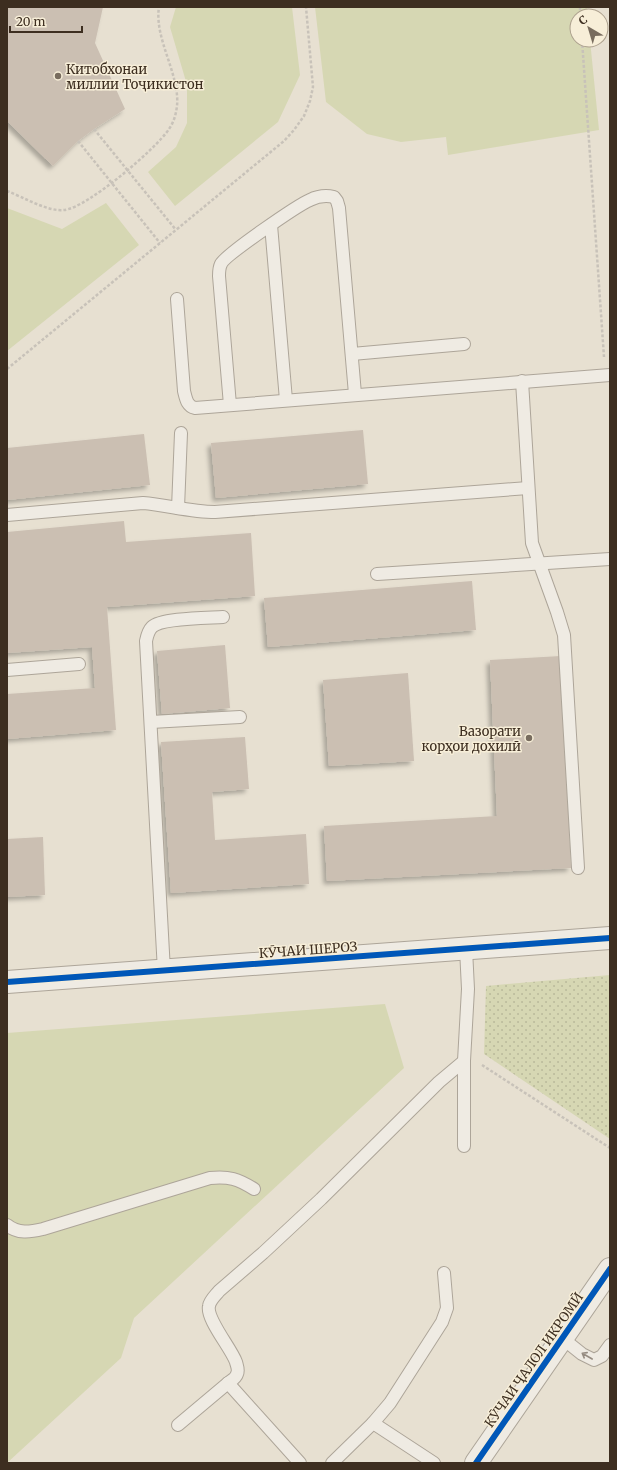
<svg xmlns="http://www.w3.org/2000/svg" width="617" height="1470" font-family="Merriweather,serif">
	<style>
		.grass { fill: #d6d7b3 }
		.park { fill: url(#park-dots) }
		.building { fill: #cbbfb2; filter: url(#shadow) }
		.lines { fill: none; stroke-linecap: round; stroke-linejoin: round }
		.service-casing { stroke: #ada599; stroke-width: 14 }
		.minor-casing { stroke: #ada599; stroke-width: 24 }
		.path { stroke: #c8c2b9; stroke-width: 2.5; stroke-dasharray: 3 2; stroke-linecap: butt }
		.service { stroke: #efebe3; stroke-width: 12 }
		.minor { stroke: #efebe3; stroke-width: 22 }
		.cycleway-casing { stroke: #f7eed8; stroke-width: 8 }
		.cycleway { stroke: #0057b8; stroke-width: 6 }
		.oneway { stroke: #968c82 }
		.poi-dot { fill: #786c5e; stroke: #f7eed8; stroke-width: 1.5 }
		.labels { text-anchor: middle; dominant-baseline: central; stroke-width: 3; stroke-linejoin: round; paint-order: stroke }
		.poi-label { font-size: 13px; fill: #3d2e20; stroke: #f7eed8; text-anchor: start }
		.street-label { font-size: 13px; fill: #3d2e20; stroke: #f7eed8 }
	</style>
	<defs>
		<pattern id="park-dots" width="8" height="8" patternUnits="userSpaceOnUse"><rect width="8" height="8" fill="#d6d7b3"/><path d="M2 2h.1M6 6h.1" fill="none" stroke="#b9b99a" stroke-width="1.8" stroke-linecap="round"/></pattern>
		<filter id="shadow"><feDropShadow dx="-3.5" dy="3.5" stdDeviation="2" flood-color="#0004"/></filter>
	</defs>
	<rect width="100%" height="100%" fill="#e7e0d1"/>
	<!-- grass -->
	<g class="grass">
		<polygon points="176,7 292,7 300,75 278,122 175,206 148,172 176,147 187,123 187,85 170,27"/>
		<polygon points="315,7 587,7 588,16 577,16 577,40 590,40 599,130 448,155 446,137 401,142 367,134 326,102"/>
		<polygon points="106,203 139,245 7,351 7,208 62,229"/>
		<polygon points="385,1004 404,1068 134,1318 121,1358 7,1463 7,1033"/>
	</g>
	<!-- park -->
	<polygon class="park" points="610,975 610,1139 484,1054 486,986"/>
	<!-- building -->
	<g class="building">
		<polygon points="7,7 103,7 95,43 125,109 94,129 78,141 53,166 7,121"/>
		<polygon points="363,430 368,484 216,498 211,443"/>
		<polygon points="144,434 150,485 7,500 7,448"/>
		<polygon points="124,521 126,542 251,533 255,596 107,607 116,730 7,739 7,694 95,688 92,647 7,653 7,532"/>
		<polygon points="472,581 476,630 268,647 264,598"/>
		<polygon points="225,645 230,708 162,714 157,651"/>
		<polygon points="561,656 571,868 327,881 324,826 497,816 490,660"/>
		<polygon points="408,673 414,761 329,766 323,680"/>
		<polygon points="245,737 249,789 212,792 215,840 306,834 309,884 171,893 161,742"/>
		<polygon points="43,837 45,895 7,897 7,839"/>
	</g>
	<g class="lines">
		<!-- service casing -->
		<g class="service-casing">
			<g id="service">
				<polyline points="271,225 286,400"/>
				<path d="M177,299L184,391C186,399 187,406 195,408L610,375"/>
				<polyline points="352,354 464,344"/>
				<polyline points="522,381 532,543 557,612 564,635 578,868"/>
				<path d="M230,405L219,276C219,272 219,268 221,264C225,255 298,205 310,200C318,196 325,195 334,197L337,201L339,208L355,394"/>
				<polyline points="178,508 181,433"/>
				<path d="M7,515L143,503C167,505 191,512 215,512L528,488"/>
				<polyline points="377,574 610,559"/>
				<polyline points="7,670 79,664"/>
				<polyline points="151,722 240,717"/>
				<path d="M164,971L146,641C147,636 148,631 152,627C161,618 208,618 223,617"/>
				<polyline points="464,1146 464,1061 468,989 466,949"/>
				<path d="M7,1225C18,1234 30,1232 43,1229L210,1178C229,1176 238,1179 254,1189"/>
				<polyline points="562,1338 582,1354 594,1360 602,1356 610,1345"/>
				<polyline points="373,1423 390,1403 442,1322 447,1308 444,1273"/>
				<polyline points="178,1425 228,1383"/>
				<path d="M300,1463L228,1383C231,1381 236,1378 237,1374C239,1370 237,1366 236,1362C231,1348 206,1319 209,1306C210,1300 215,1296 219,1291L263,1253L321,1199L439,1082L464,1061"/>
				<polyline points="332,1463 373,1423 434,1463"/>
			</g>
		</g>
		<!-- minor casing -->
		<g class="minor-casing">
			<g id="minor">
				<polyline points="7,982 610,938"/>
				<polyline points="476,1463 610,1269"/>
			</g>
		</g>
		<!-- path -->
		<g class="path">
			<polyline points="580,7 580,16"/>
			<polyline points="582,40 604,357"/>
			<polyline points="94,129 176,230"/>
			<polyline points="78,141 160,243"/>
			<path d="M7,191C23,197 48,212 64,210C87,208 156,149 169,129C174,122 176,114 177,106C180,74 154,39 159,7"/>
			<polyline points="7,369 284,141 294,130 304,116 310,101 313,87 306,7"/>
			<polyline points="482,1065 610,1148"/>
		</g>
		<!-- service -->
		<use href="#service" class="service"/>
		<!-- minor -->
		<use href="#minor" class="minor"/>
		<!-- cycleway casing -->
		<g class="cycleway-casing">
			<g id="cycleway">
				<polyline points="7,982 610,938"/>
				<polyline points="476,1463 610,1269"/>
			</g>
		</g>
		<!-- cycleway -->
		<use href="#cycleway" class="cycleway"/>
	</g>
	<!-- one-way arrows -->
	<defs><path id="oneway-shaft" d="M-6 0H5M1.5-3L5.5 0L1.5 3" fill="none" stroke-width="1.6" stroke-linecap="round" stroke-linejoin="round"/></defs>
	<use class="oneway" href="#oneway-shaft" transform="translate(587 1356) rotate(-150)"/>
	<!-- markers -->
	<g class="poi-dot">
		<circle cx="58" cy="76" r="4"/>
		<circle cx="529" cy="738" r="4"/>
	</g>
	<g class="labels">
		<!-- poi labels -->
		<g class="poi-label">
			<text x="66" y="69">Китобхонаи<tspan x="66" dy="15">миллии Тоҷикистон</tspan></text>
			<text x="521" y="731" text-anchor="end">Вазорати<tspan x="521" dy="15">корҳои дохилӣ</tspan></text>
		</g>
		<!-- street labels -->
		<g class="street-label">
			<text transform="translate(308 950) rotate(-4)">КӮЧАИ ШЕРОЗ</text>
			<text transform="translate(534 1360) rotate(-55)">КӮЧАИ ҶАЛОЛ ИКРОМӢ</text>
		</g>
	</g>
	<!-- border -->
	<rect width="617" height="1470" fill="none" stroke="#3d2e20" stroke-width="16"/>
	<!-- north arrow -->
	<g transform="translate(589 28) rotate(322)"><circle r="19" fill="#f7eed8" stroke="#ada18e"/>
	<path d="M0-3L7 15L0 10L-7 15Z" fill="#786c5e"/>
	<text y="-6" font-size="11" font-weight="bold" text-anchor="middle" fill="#3d2e20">С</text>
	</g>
	<!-- scale -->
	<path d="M10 26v6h72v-6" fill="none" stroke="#3d2e20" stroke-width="2"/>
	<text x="16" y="26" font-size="12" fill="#3d2e20" stroke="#f7eed8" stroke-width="3" paint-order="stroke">20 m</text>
</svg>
